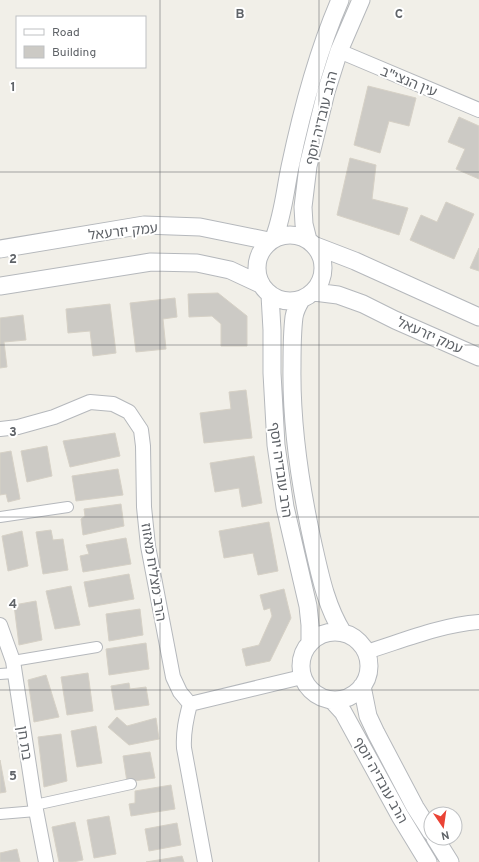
<svg xmlns="http://www.w3.org/2000/svg" width="479" height="862" font-family="Overpass,'Noto Sans Hebrew',sans-serif">
<style>
.building{fill:#cccac5;stroke:#d6d1c6}
.lines{fill:none;stroke-linecap:round;stroke-linejoin:round}
.pedestrian-casing{stroke:#b5b8bc;stroke-width:12}
.minor-casing{stroke:#b5b8bc;stroke-width:16}
.tertiary-casing{stroke:#b5b8bc;stroke-width:19}
.pedestrian{stroke:#fff;stroke-width:10}
.minor{stroke:#fff;stroke-width:14}
.tertiary{stroke:#fff;stroke-width:17}
.grid{fill:none;stroke:#5f6368;stroke-width:1;stroke-opacity:0.55}
.labels{text-anchor:middle;stroke-width:4;stroke-linejoin:round;paint-order:stroke}
.street-label{font-size:14px;fill:#5f6368;stroke:#fff}
.grid-label{font-size:13px;text-anchor:middle;font-weight:bold;fill:#5f6368;stroke:#fff;stroke-width:4;stroke-linejoin:round;paint-order:stroke}
</style>
<rect width="100%" height="100%" fill="#f1efe8"/>
<path class="building" d="M368,86l48,12 -7,28 -20,-5 -9,32 -26,-8z
M459,117l20,9v53l-23,-10 9,-20 -17,-7z
M350,158l26,7 -4,34 36,9 -9,27 -62,-20z
M446,202l28,12 -20,45 -44,-19 11,-25 16,7z
M479,248v23l-9,-3z
M218,293l29,23v30h-26v-22l-9,-8 -23,1 -1,-23z
M175,298l2,19 -14,2 3,30 -30,3 -6,-49z
M110,304l6,49 -23,3 -3,-25 -22,2 -2,-24z
M23,315l3,25 -22,2 3,25 -7,1v-50z
M246,390l6,48 -48,5 -4,-30 31,-4 -2,-17z
M115,433l5,23 -50,11 -7,-26z
M47,446l5,30 -25,6 -6,-31z
M11,451l9,48 -12,3 -2,-8 -6,1v-42z
M254,456l8,47 -20,4 -3,-19 -24,4 -5,-29z
M118,469l5,26 -47,6 -4,-25z
M121,504l3,22 -41,9 -2,-16 4,-3 -1,-7z
M269,522l9,49 -20,4 -5,-22 -29,5 -5,-27z
M51,530l2,10 10,-1 5,31 -25,4 -7,-42z
M22,531l6,35 -20,5 -6,-35z
M126,538l5,26 -48,8 -3,-16 9,-2 -3,-9z
M129,574l5,25 -45,8 -5,-25z
M71,586l9,39 -25,4 -9,-38z
M284,589l7,29 -21,43 -24,5 -4,-17 17,-4 13,-29 -2,-8 -6,2 -4,-15z
M36,601l6,39 -23,5 -5,-40z
M140,609l3,26 -34,6 -3,-27z
M146,643l3,26 -40,6 -3,-26z
M88,673l5,38 -26,4 -6,-38z
M46,675l13,42 -25,5 -6,-42z
M129,683l1,6 16,-2 3,18 -34,5 -4,-24z
M117,717l10,9 29,-8 3,21 -30,6 -21,-18z
M96,726l6,37 -25,4 -6,-36z
M61,734l6,47 -23,6 -6,-50z
M150,752l5,26 -28,4 -4,-26z
M0,760l6,32 -6,1z
M171,785l4,24 -44,7 -2,-12 6,-1v-12z
M109,816l7,38 -22,4 -7,-38z
M75,822l8,38 -10,2h-14l-7,-35z
M177,823l4,22 -32,6 -4,-22z
M17,849l3,13h-20v-9z
M182,856l2,6h-38z"/>
<g class="lines">
<defs>
<path id="pedestrian" d="M0,517l68,-10
M13,661l84,-14
M0,674l14,-1
M35,805l96,-21
M0,814l36,-3"/>
<path id="minor" d="M339,51l140,59
M0,429l18,-2 36,-10 36,-15 23,2 16,8 12,18 2,16 1,61 4,39 25,131 7,15 10,12c-4,15 -7,28 -6,44l21,114
M0,625l13,36 22,144 11,57
M366,652c36,-11 74,-27 113,-30
M190,704l112,-27"/>
<path id="tertiary" d="M257 268a33 33 0 1 1 66 0a33 33 0 1 1-66 0Z
M274,238c9,-23 11,-47 16,-71 12,-57 27,-114 50,-167
M308,240l-4,-16 -1,-17 5,-41 18,-74 13,-41 22,-51
M316,246l39,15 124,56
M0,249l144,-24 56,2 69,14
M0,286l151,-24 46,1 33,7 30,14
M314,292l24,3 25,9 32,16 84,37
M270,295l2,35v43l4,72 9,62 23,99 2,19v18
M301,300c-3,5 -6,11 -7,17 -2,16 -2,33 -2,49 -1,60 8,119 21,178 7,31 13,62 30,89
M301 666a34 34 0 1 1 68 0a34 34 0 1 1-68 0Z
M362,686l6,30 8,17 39,74 16,25
M332,700l11,12 57,104 28,46
M435,838l15,24"/>
</defs>
<use href="#pedestrian" class="pedestrian-casing"/>
<use href="#minor" class="minor-casing"/>
<use href="#tertiary" class="tertiary-casing"/>
<use href="#pedestrian" class="pedestrian"/>
<use href="#minor" class="minor"/>
<use href="#tertiary" class="tertiary"/>
</g>
<path class="grid" d="M160,0v862M319,0v862M0,172h479M0,345h479M0,517h479M0,690h479"/>
<g class="labels">
<g class="street-label">
<text transform="translate(409 81) rotate(22)" y="5">עין הנצי"ב</text>
<text transform="translate(321 118) rotate(-76)" y="5">הרב עובדיה יוסף</text>
<text transform="translate(123 231) rotate(-6)" y="5">עמק יזרעאל</text>
<text transform="translate(430 335) rotate(24)" y="5">עמק יזרעאל</text>
<text transform="translate(281 470) rotate(82)" y="5">הרב עובדיה יוסף</text>
<text transform="translate(154 572) rotate(81)" y="5">הרב מצליח מאזוז</text>
<text transform="translate(25 743) rotate(81)" y="5">בת חן</text>
<text transform="translate(381 780) rotate(61)" y="5">הרב עובדיה יוסף</text>
</g>
</g>
<g class="grid-label">
<text x="240" y="18">B</text>
<text x="399" y="18">C</text>
<text x="13" y="91">1</text>
<text x="13" y="263">2</text>
<text x="13" y="436">3</text>
<text x="13" y="608">4</text>
<text x="13" y="780">5</text>
</g>
<rect x="16" y="16" width="130" height="52" fill="#ffffff" stroke="#bfc1c3"/>
<rect x="24" y="29" width="20" height="6" fill="#ffffff" stroke="#bfc1c3"/>
<text x="52" y="36" font-size="12" fill="#5f6368">Road</text>
<rect x="24" y="46" width="20" height="12" fill="#cccac5" stroke="#bfc1c3"/>
<text x="52" y="56" font-size="12" fill="#5f6368">Building</text>
<g transform="translate(443 826) rotate(167)"><circle r="19" fill="#ffffff" stroke="#bfc1c3"/>
<path d="M0-3L7 15L0 10L-7 15Z" fill="#ea4335"/>
<text y="-6" font-size="11" font-weight="bold" text-anchor="middle" fill="#5f6368">N</text>
</g>
</svg>
